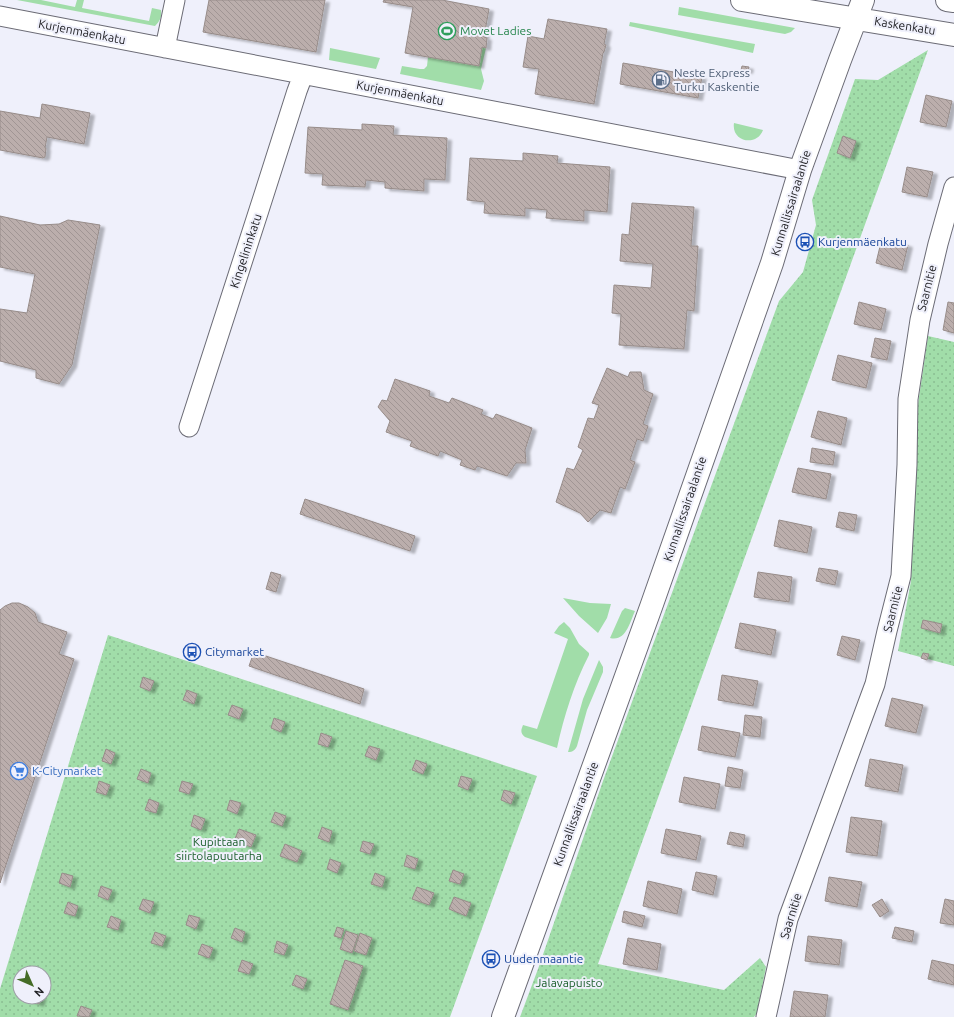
<svg xmlns="http://www.w3.org/2000/svg" width="954" height="1017" font-family="Ubuntu,sans-serif">
<style>
.grass{fill:#a1dda9}
.park{fill:url(#park-dots);fill-rule:evenodd}
.building{fill:url(#building-back-hatch);stroke:#978c89;filter:url(#shadow)}
.lines{fill:none;stroke-linecap:round;stroke-linejoin:round}
.street-casing{stroke:#6b6b75;stroke-width:21}
.secondary-casing{stroke:#6b6b75;stroke-width:24}
.street{stroke:#fff;stroke-width:19}
.secondary{stroke:#fff;stroke-width:22}
.labels{text-anchor:middle;stroke-width:4;stroke-linejoin:round;paint-order:stroke}
.street-label{font-size:12px;fill:#212125;stroke:#eff0fb}
.leisure-label{font-size:12px;fill:#27864d;stroke:#eff0fb;text-anchor:start}
.service-label{font-size:12px;fill:#4e5e75;stroke:#eff0fb;text-anchor:start}
.transit-label{font-size:12px;fill:#164399;stroke:#eff0fb;text-anchor:start}
.shop-label{font-size:12px;fill:#366cbe;stroke:#eff0fb;text-anchor:start}
.park-label{font-size:12px;fill:#1d602e;stroke:#eff0fb}
</style>
<defs>
<pattern id="park-dots" width="8" height="8" patternUnits="userSpaceOnUse"><rect width="8" height="8" fill="#a1dda9"/><path d="M2 2h.1M6 6h.1" fill="none" stroke="#8abd91" stroke-width="1.8" stroke-linecap="round"/></pattern>
<pattern id="building-back-hatch" width="6" height="6" patternUnits="userSpaceOnUse"><rect width="6" height="6" fill="#bbaeac"/><path d="M-1 5l2 2M0 0l6 6M5-1l2 2" fill="none" stroke="#a09594"/></pattern>
<filter id="shadow"><feDropShadow dx="4.5" dy="2.5" stdDeviation="1" flood-color="#0004"/></filter>
</defs>
<rect width="100%" height="100%" fill="#eff0fb"/>
<path class="grass" d="M17,0h24l34,7 2,-7h7l-2,8 67,13 3,-13 9,2c1,7 -1,11 -6,16z
M679,7l116,21 -4,4 -6,2 -107,-19z
M630,22l125,22 -2,9 -124,-27z
M482,47l4,1 -5,21 3,12 -3,9 -81,-16 2,-8 18,3h4l3,-3 1,-9z
M330,48l50,10 -4,11 -47,-9z
M734,123l29,7c-6,17 -32,12 -29,-7z
M563,598l27,5 21,1 -4,14 -9,15 -19,-17z
M625,608l10,3c-5,11 -9,31 -25,27l12,-27z
M564,622l6,6 9,16 10,9v2c-15,29 -25,61 -32,93l-32,-11c-5,-4 -4,-7 -2,-12l14,4 31,-90 -14,-6 5,-7z
M599,660l4,7v5l-16,38 -10,36c-2,4 -4,6 -9,6l15,-53z"/>
<path class="park" d="M928,50l-330,914 126,26 36,-32 6,9 -9,46 -3,4h-234l18,-48 65,-188 176,-480 24,-29 13,-47 -4,-25 43,-121 23,1z
M928,336l26,6v324l-56,-15 13,-70 7,-177z
M108,635l429,141 -87,241h-450v-28zM20,973h24v24h-24z"/>
<path class="building" d="M209,0h116l-9,52 -113,-20z
M384,0h58l47,9 -5,28 3,1 -1,10 -4,-1 -3,19 -74,-13 8,-46 -30,-5z
M548,19l59,10 -3,15 2,1 -2,7 -1,1 -9,51 -59,-10 4,-25 -16,-2 5,-31 16,3z
M623,63l79,14 -4,21 -78,-14z
M742,66l7,1 -1,4 -7,-1z
M926,95l26,6 -6,26 -26,-5z
M42,104l48,9 -6,31 -37,-7 -2,11h1l-1,9 -2,1 -43,-8v-39l40,7z
M362,124l32,2 -1,9 54,3 -2,42 -21,-1v12l-39,-3v-6l-19,-2 -1,7 -43,-2 1,-11 -18,-1 3,-46 54,3z
M843,136l13,5 -6,17 -13,-5z
M523,153l35,3 -1,7 53,4 -3,45 -23,-2v11l-38,-3 1,-8 -22,-2v8l-41,-3 1,-11 -18,-2 3,-42 53,3z
M907,167l26,5 -6,25 -25,-5z
M632,203l62,4 -3,39h7l-4,65 -7,-1 -3,39 -65,-4 2,-31 -9,-1 2,-28 37,3 2,-24 -33,-3 2,-27 7,1z
M0,216l40,9 19,-1 9,-4 32,5 -28,140 -13,19 -23,-6v-8l-36,-9v-52l27,4 8,-39 -35,-7z
M882,238l26,7 -6,25 -26,-7z
M859,302l27,7 -5,21 -27,-6z
M948,302l6,1v30l-11,-3z
M875,338l16,3 -4,19 -16,-3z
M838,355l34,8 -6,25 -34,-8z
M607,368l21,9 2,-5h11l3,18 9,4 -10,30 5,2 -5,15 -6,-2 -7,21 5,2 -10,27 -5,-2 -9,26 -11,-3 -12,12 -8,-9 -24,-11 11,-34 7,2 9,-20 -5,-3 10,-29 6,1 5,-14 -7,-2z
M395,379l35,12 -1,5 20,7 3,-5 31,12 -2,4 12,5 3,-5 36,14 -7,22 1,13h-10l-9,13 -30,-10 -2,4 -15,-5 2,-5 -22,-9 -2,5 -28,-10 2,-5 -26,-9 4,-11 -12,-14 4,-7 5,1z
M818,411l29,7 -6,27 -30,-8z
M812,448l23,4 -2,13 -23,-3z
M798,468l33,6 -5,25 -34,-7z
M305,499l110,37 -5,15 -110,-37z
M839,512l18,3 -3,16 -18,-4z
M779,520l33,7 -5,26 -33,-7z
M819,568l19,3 -3,14 -19,-4z
M271,572l10,3 -5,17 -10,-3z
M758,572l34,5 -3,25 -35,-5z
M12,603h7l9,4 7,6 3,9 29,10 -8,22 15,5 -74,224v-273l5,-4z
M923,620l19,4 -2,9 -19,-5z
M740,623l36,7 -5,25 -36,-7z
M842,636l18,4 -5,20 -18,-5z
M254,652l110,37 -4,15 -111,-38z
M923,653l6,1 -2,6 -6,-2z
M722,675l36,6 -5,25 -35,-6z
M143,677l11,4 -4,10 -10,-4z
M187,690l10,4 -3,10 -11,-4z
M892,698l31,7 -7,28 -31,-7z
M232,705l11,4 -4,10 -11,-4z
M745,715l17,2 -2,20 -17,-2z
M274,718l11,4 -4,10 -10,-4z
M702,726l38,7 -5,24 -37,-7z
M321,733l11,4 -4,10 -10,-3z
M369,746l11,3 -4,11 -11,-4z
M106,749l9,4 -4,11 -9,-3z
M870,759l33,6 -5,27 -33,-6z
M416,760l11,4 -4,10 -11,-4z
M728,767l15,3 -3,18 -15,-2z
M141,769l10,4 -3,10 -11,-4z
M461,776l11,3 -4,11 -10,-4z
M684,777l36,7 -5,25 -36,-7z
M99,781l11,4 -4,10 -10,-3z
M182,781l11,3 -4,10 -10,-3z
M504,790l11,3 -4,11 -10,-4z
M149,799l10,4 -3,10 -11,-3z
M230,800l11,3 -4,11 -10,-4z
M275,812l11,4 -4,10 -11,-4z
M194,815l11,4 -4,11 -10,-4z
M851,817l31,4 -5,35 -31,-4z
M322,827l10,4 -3,11 -11,-4z
M239,829l17,6 -5,12 -17,-6z
M666,829l35,7 -5,24 -35,-7z
M730,832l15,3 -2,12 -16,-3z
M363,841l11,3 -4,10 -10,-3z
M285,844l17,7 -5,11 -17,-6z
M407,855l11,4 -3,10 -11,-3z
M330,859l11,4 -4,10 -10,-4z
M453,870l11,4 -4,10 -11,-3z
M696,872l21,4 -4,19 -21,-5z
M62,873l11,3 -3,11 -11,-4z
M375,873l10,4 -3,10 -11,-3z
M829,877l33,5 -5,25 -32,-6z
M648,881l34,8 -5,25 -34,-8z
M101,886l11,4 -4,10 -10,-4z
M417,887l17,6 -5,12 -17,-6z
M454,897l17,6 -5,13 -17,-7z
M143,899l11,3 -4,11 -11,-4z
M882,899l7,12 -9,6 -8,-12z
M945,899l9,2v24l-14,-2z
M68,902l10,4 -3,10 -11,-3z
M624,911l21,5 -3,11 -20,-5z
M189,915l11,3 -4,11 -10,-4z
M111,916l10,4 -3,10 -11,-3z
M337,927l7,2 -3,9 -7,-2z
M895,927l19,4 -2,11 -20,-4z
M235,928l10,4 -3,10 -11,-4z
M346,931l12,4 -6,18 -12,-4z
M155,932l11,4 -4,10 -11,-3z
M360,933l12,5 -6,17 -12,-4z
M808,936l34,4 -3,25 -34,-4z
M628,938l33,6 -4,26 -34,-6z
M277,941l11,4 -4,10 -10,-3z
M202,944l11,4 -4,10 -11,-4z
M242,960l11,4 -4,10 -11,-3z
M345,960l18,6 -15,44 -18,-6z
M932,960l22,5v20l-26,-6z
M296,975l11,4 -4,10 -11,-4z
M794,991l34,4 -3,22h-35z
M30,997h12l-3,7 -10,-4z
M81,1006l11,4 -3,7 -12,-1z"/>
<g class="lines">
<defs>
<path id="street" d="M0,16l800,154
M165,48l10,-48
M189,427l70,-217 38,-119 6,-16
M766,1017l22,-98 87,-235 12,-53 14,-55 6,-111 1,-66 12,-79 18,-76 16,-57"/>
<path id="secondary" d="M742,0l212,35
M947,0l7,1
M503,1017l148,-410 121,-344 28,-93 40,-110 23,-60"/>
</defs>
<use href="#street" class="street-casing"/>
<use href="#secondary" class="secondary-casing"/>
<use href="#street" class="street"/>
<use href="#secondary" class="secondary"/>
</g>
<defs>
<symbol id="stadium-ring" viewBox="-11 -11 22 22"><circle r="9.5" fill="#eff0fb" stroke="#2e9e5b" stroke-width="1.5"/><path d="M0-5a6.5 5 0 1 0 0 10a6.5 5 0 1 0 0-10ZM-3.5-1.8h7v3.6h-7Z" fill="#2e9e5b"/></symbol>
<symbol id="fuel-ring" viewBox="-11 -11 22 22"><circle r="9.5" fill="#eff0fb" stroke="#5c6f8a" stroke-width="1.5"/><path d="M-5.5-6h7V0h2V4h1.3V-2.5L3-4.5l.8-.8L6-3V5H2.5V1h-1V6h-7ZM-4.2-4.7v3.2H.2V-4.7Z" fill="#5c6f8a"/></symbol>
<symbol id="bus-ring" viewBox="-11 -11 22 22"><circle r="9.5" fill="#eff0fb" stroke="#1a4fb4" stroke-width="1.5"/><path d="M-5-6H5V4H4V6H2V4H-2V6H-4V4H-5ZM-3.5-4V0h7V-4ZM-3.5 1.2v1.5H-2V1.2ZM2 1.2v1.5H3.5V1.2Z" fill="#1a4fb4"/></symbol>
<symbol id="supermarket-ring" viewBox="-11 -11 22 22"><circle r="9.5" fill="#eff0fb" stroke="#3f7fe0" stroke-width="1.5"/><path d="M-6-5.5h2.5l.6 2H6L4.5 2H-2.5L-4.4-4H-6ZM-1.5 3.2a1.3 1.3 0 1 0 .1 0ZM3 3.2a1.3 1.3 0 1 0 .1 0Z" fill="#3f7fe0"/></symbol>
</defs>
<g fill-rule="evenodd">
<use href="#stadium-ring" x="437" y="21" width="20" height="20"/>
<use href="#fuel-ring" x="651" y="70" width="20" height="20"/>
<use href="#bus-ring" x="795" y="232" width="20" height="20"/>
<use href="#bus-ring" x="182" y="642" width="20" height="20"/>
<use href="#supermarket-ring" x="9" y="761" width="20" height="20"/>
<use href="#bus-ring" x="481" y="949" width="20" height="20"/>
</g>
<g class="labels">
<g class="street-label">
<text transform="translate(905 26) rotate(9)" y="4">Kaskenkatu</text>
<text transform="translate(82 32) rotate(11)" y="4">Kurjenmäenkatu</text>
<text transform="translate(400 93) rotate(11)" y="4">Kurjenmäenkatu</text>
<text transform="translate(791 203) rotate(-73)" y="4">Kunnallissairaalantie</text>
<text transform="translate(246 251) rotate(-72)" y="4">Kingelininkatu</text>
<text transform="translate(927 288) rotate(-76)" y="4">Saarnitie</text>
<text transform="translate(685 509) rotate(-71)" y="4">Kunnallissairaalantie</text>
<text transform="translate(893 609) rotate(-76)" y="4">Saarnitie</text>
<text transform="translate(576 814) rotate(-70)" y="4">Kunnallissairaalantie</text>
<text transform="translate(791 916) rotate(-73)" y="4">Saarnitie</text>
</g>
<g class="leisure-label">
<text x="460" y="35">Movet Ladies</text>
</g>
<g class="service-label">
<text x="674" y="77">Neste Express<tspan x="674" dy="14">Turku Kaskentie</tspan></text>
</g>
<g class="transit-label">
<text x="818" y="246">Kurjenmäenkatu</text>
<text x="205" y="656">Citymarket</text>
<text x="504" y="963">Uudenmaantie</text>
</g>
<g class="shop-label">
<text x="32" y="775">K-Citymarket</text>
</g>
<g class="park-label">
<text x="219" y="846">Kupittaan<tspan x="219" dy="14">siirtolapuutarha</tspan></text>
<text x="569" y="987">Jalavapuisto</text>
</g>
</g>
<g transform="translate(32 985) rotate(135)"><circle r="19" fill="#eff0fb" stroke="#9d9da5"/>
<path d="M0-3L7 15L0 10L-7 15Z" fill="#456c27"/>
<text y="-6" font-size="11" font-weight="bold" text-anchor="middle" fill="#212125">N</text>
</g>
</svg>
